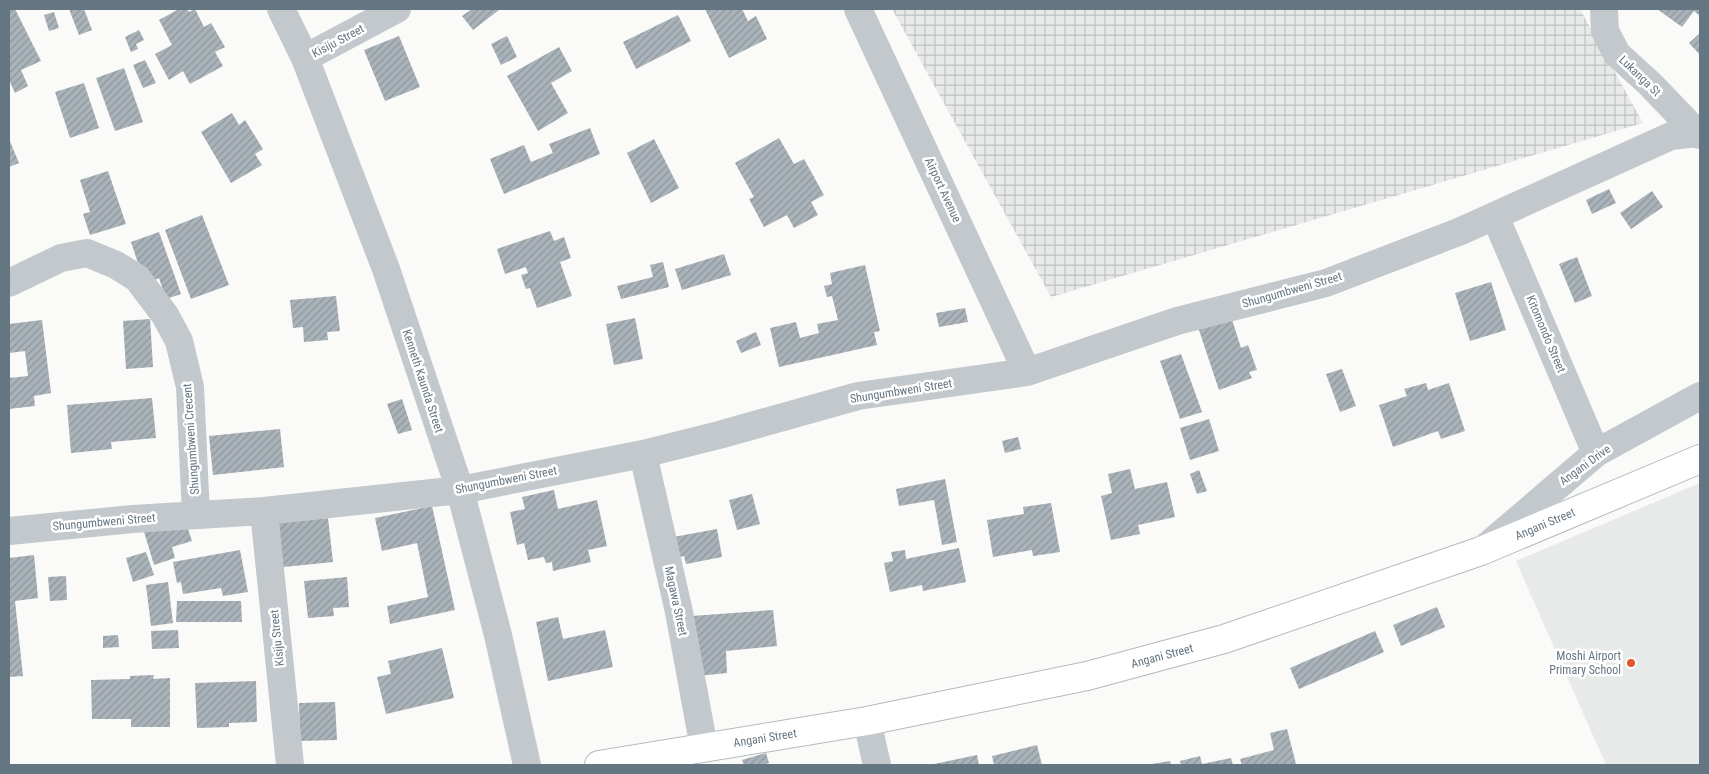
<svg xmlns="http://www.w3.org/2000/svg" width="1709" height="774" font-family="'Roboto Condensed',sans-serif">
<style>
.built{fill:#e8e9e9}
.industrial{fill:url(#industrial-grid)}
.building{fill:url(#building-hatch)}
.lines{fill:none;stroke-linecap:round;stroke-linejoin:round}
.secondary-casing{stroke:#b3babf;stroke-width:30}
.street{stroke:#c3c8cc;stroke-width:28}
.secondary{stroke:#fff;stroke-width:28}
.poi-dot{fill:#e4572e;stroke:#fff;stroke-width:2}
.labels{text-anchor:middle;stroke-width:5;stroke-linejoin:round;paint-order:stroke}
.street-label{font-size:12px;fill:#657683;stroke:#fff}
.poi-label{font-size:12px;fill:#657683;stroke:#fff;text-anchor:end}
</style>
<defs>
<pattern id="industrial-grid" width="8" height="8" patternUnits="userSpaceOnUse" patternTransform="scale(1.25)"><rect width="8" height="8" fill="#e8e9e9"/><path d="M0 4h8M4 0v8" fill="none" stroke="#c0c1c2"/></pattern>
<pattern id="building-hatch" width="6" height="6" patternUnits="userSpaceOnUse" patternTransform="scale(1.25)"><rect width="6" height="6" fill="#aab3b9"/><path d="M-1 1l2-2M0 6l6-6M5 7l2-2" fill="none" stroke="#8e969c"/></pattern>
</defs>
<rect width="100%" height="100%" fill="#fafaf8"/>
<path class="built" d="M1700,483v282h-94l-90,-204z"/>
<path class="industrial" d="M892,9h688l63,114 -592,174z"/>
<path class="building" d="M9,9h6l26,52 -20,9 7,16 -13,7 -6,-13z
M69,9h15l8,21 -13,5z
M179,9h8l2,3 6,-3 9,18 7,-4 14,24 -10,5 8,14 -33,18 -7,-13 -14,9 -14,-26 17,-9 -13,-25z
M472,9h25l2,1 -26,20 -11,-14z
M705,9h37l6,12 8,-5 11,23 -38,19z
M1657,9h43v7l-6,-5 -12,16z
M54,12l5,16 -10,3 -5,-16z
M678,15l13,26 -55,28 -13,-27z
M139,30l5,10 -8,4 2,5 -7,3 -6,-15z
M1700,33v22l-11,-12z
M399,36l21,51 -35,14 -21,-51z
M507,36l10,21 -16,8 -10,-21z
M559,47l13,24 -21,12 17,30 -30,18 -31,-55z
M145,60l11,23 -13,5 -10,-23z
M124,68l19,54 -28,9 -19,-53z
M84,83l15,45 -29,10 -15,-46z
M232,113l7,12 6,-5 18,29 -8,5 7,11 -31,18 -30,-51z
M590,128l10,26 -96,40 -14,-35 34,-14 7,17 22,-9 -4,-9z
M779,138l15,26 10,-5 20,36 -13,7 7,13 -24,13 -7,-13 -23,12 -15,-28 5,-2 -19,-34z
M9,139l10,24 -10,4z
M654,139l25,49 -28,15 -24,-50z
M108,171l18,53 -36,11 -7,-21 7,-2 -10,-32z
M1609,189l7,14 -24,11 -6,-14z
M1652,191l11,16 -32,22 -11,-16z
M202,215l27,70 -38,14 -26,-69z
M550,231l4,10 10,-4 7,21 -11,4 12,34 -35,12 -7,-20 -4,1 -5,-14 7,-2 -2,-6 -21,7 -8,-25z
M159,232l22,62 -15,5 -7,-21 -14,6 -14,-42z
M724,254l7,21 -49,15 -7,-21z
M1577,257l15,39 -17,7 -16,-39z
M663,262l6,25 -48,12 -4,-13 36,-9 -3,-12z
M865,265l15,66 -6,1 3,13 -98,22 -9,-39 26,-6 4,16 19,-5 -2,-9 21,-4 -6,-24 -5,1 -3,-11 8,-2 -2,-11z
M1491,282l15,48 -36,11 -15,-48z
M336,296l4,35 -13,1 1,8 -24,2 -1,-15 -10,1 -3,-28z
M965,308l3,14 -29,5 -3,-14z
M1229,310l12,38 7,-3 9,25 -8,2 3,6 -33,12 -23,-69z
M635,318l8,41 -29,6 -8,-41z
M150,319l3,48 -27,2 -3,-48z
M42,320l9,73 -17,3 1,10 -26,3v-31l19,-2 -3,-25 -16,2v-29z
M756,332l5,13 -20,8 -5,-12z
M1181,354l21,58 -22,7 -20,-58z
M1342,369l14,37 -16,6 -14,-38z
M1426,383l2,7 21,-7 16,48 -24,8 -3,-8 -45,16 -14,-42 28,-9 -3,-7z
M152,398l4,40 -45,4 1,7 -41,4 -4,-48z
M402,399l10,31 -14,4 -11,-30z
M1209,419l10,32 -29,9 -10,-32z
M280,429l4,38 -71,8 -4,-39z
M1018,437l3,12 -16,4 -3,-12z
M1130,469l5,20 32,-7 8,35 -37,8 2,9 -29,6 -10,-44 11,-3 -4,-19z
M1199,470l8,21 -10,3 -7,-20z
M945,479l12,63 -15,3 -8,-45 -35,6 -3,-17z
M554,490l4,19 39,-9 10,46 -19,4 3,12 -38,9 -1,-9 -6,1 -2,-6 -16,3 -4,-17 -7,2 -7,-33 15,-3 -3,-12z
M752,494l8,30 -23,6 -8,-30z
M1051,503l9,49 -27,4 -1,-6 -39,7 -6,-37 37,-6 -1,-7z
M432,506l23,104 -65,14 -3,-18 41,-9 -11,-54 -35,8 -7,-33z
M328,518l5,44 -59,6 -5,-44z
M185,520l7,21 -20,6 3,11 -21,7 -12,-40z
M717,529l5,28 -36,7 -2,-8 -12,3 -4,-21z
M959,548l7,34 -43,9 -1,-6 -32,7 -6,-29 9,-2 -2,-9 14,-2 1,9z
M240,550l8,42 -25,4 -2,-8 -38,6 -2,-12 -4,1 -4,-21z
M146,552l8,23 -21,7 -7,-24z
M34,555l4,43 -23,3 8,75 -14,1v-119z
M66,576l1,24 -17,1 -2,-24z
M347,577l2,30 -16,1 1,8 -26,2 -4,-37z
M168,582l5,41 -22,3 -5,-41z
M177,601h64l1,21h-66z
M1437,607l8,20 -44,19 -8,-21z
M773,610l4,36 -51,5 1,22 -30,3 -5,-60z
M558,617l5,22 42,-9 8,37 -65,14 -12,-59z
M178,630l1,18 -27,1 -1,-18z
M1375,631l9,21 -85,37 -9,-21z
M118,635l1,12 -16,1v-12z
M442,648l12,50 -68,16 -9,-37 14,-3 -3,-13z
M154,675l-1,4 17,-1v49h-39v-8h-39l-1,-39 39,-1v-3z
M256,681l1,41 -28,1v4l-32,1 -2,-45z
M335,702l2,38 -37,1 -1,-38z
M1287,729l9,35 -7,1h-47l-2,-6 34,-9 -4,-17z
M1037,745l5,20h-48l-2,-9z
M766,753l3,10 -7,2h-18l-2,-5z
M977,755l2,10h-45v-1z
M1200,756l2,8 29,-6 2,7h-52l-1,-4z
M1170,761l1,4h-19v-1z"/>
<g class="lines">
<defs>
<path id="secondary" d="M599,765l268,-44 220,-45 137,-37 257,-88 219,-92"/>
</defs>
<use href="#secondary" class="secondary-casing"/>
<path class="street" d="M281,9l24,49 81,211 74,221 38,145 29,130
M858,9l169,363
M1604,9l1,22 12,23 33,30 47,49
M305,58l92,-49
M1495,216l101,237
M9,283l52,-25 26,-5 29,12 21,13 28,37 14,26 11,46 6,128
M643,454l36,158 25,136
M264,511l26,254
M9,531l124,-12 131,-8 196,-21 183,-36 76,-19 139,-39 169,-24 150,-51 149,-38 135,-52 210,-95 26,-3 3,2
M1486,547l110,-94 104,-57
M867,721l10,44"/>
<use href="#secondary" class="secondary"/>
</g>
<circle class="poi-dot" cx="1631" cy="663" r="5"/>
<g class="labels">
<g class="street-label">
<text transform="translate(338 41) rotate(-28)" y="4">Kisiju Street</text>
<text transform="translate(1640 76) rotate(44)" y="4">Lukanga St</text>
<text transform="translate(943 190) rotate(65)" y="4">Airport Avenue</text>
<text transform="translate(1292 290) rotate(-16)" y="4">Shungumbweni Street</text>
<text transform="translate(1546 334) rotate(67)" y="4">Kitomondo Street</text>
<text transform="translate(423 381) rotate(72)" y="4">Kenneth Kaunda Street</text>
<text transform="translate(901 391) rotate(-9)" y="4">Shungumbweni Street</text>
<text transform="translate(191 439) rotate(-94)" y="4">Shungumbweni Crecent</text>
<text transform="translate(1585 465) rotate(-36)" y="4">Angani Drive</text>
<text transform="translate(506 480) rotate(-11)" y="4">Shungumbweni Street</text>
<text transform="translate(104 522) rotate(-5)" y="4">Shungumbweni Street</text>
<text transform="translate(1545 524) rotate(-23)" y="4">Angani Street</text>
<text transform="translate(676 601) rotate(78)" y="4">Magawa Street</text>
<text transform="translate(277 638) rotate(-96)" y="4">Kisiju Street</text>
<text transform="translate(1162 656) rotate(-15)" y="4">Angani Street</text>
<text transform="translate(765 738) rotate(-9)" y="4">Angani Street</text>
</g>
<g class="poi-label">
<text x="1621" y="660">Moshi Airport<tspan x="1621" dy="14">Primary School</tspan></text>
</g>
</g>
<rect width="1709" height="774" fill="none" stroke="#657683" stroke-width="20"/>
</svg>
